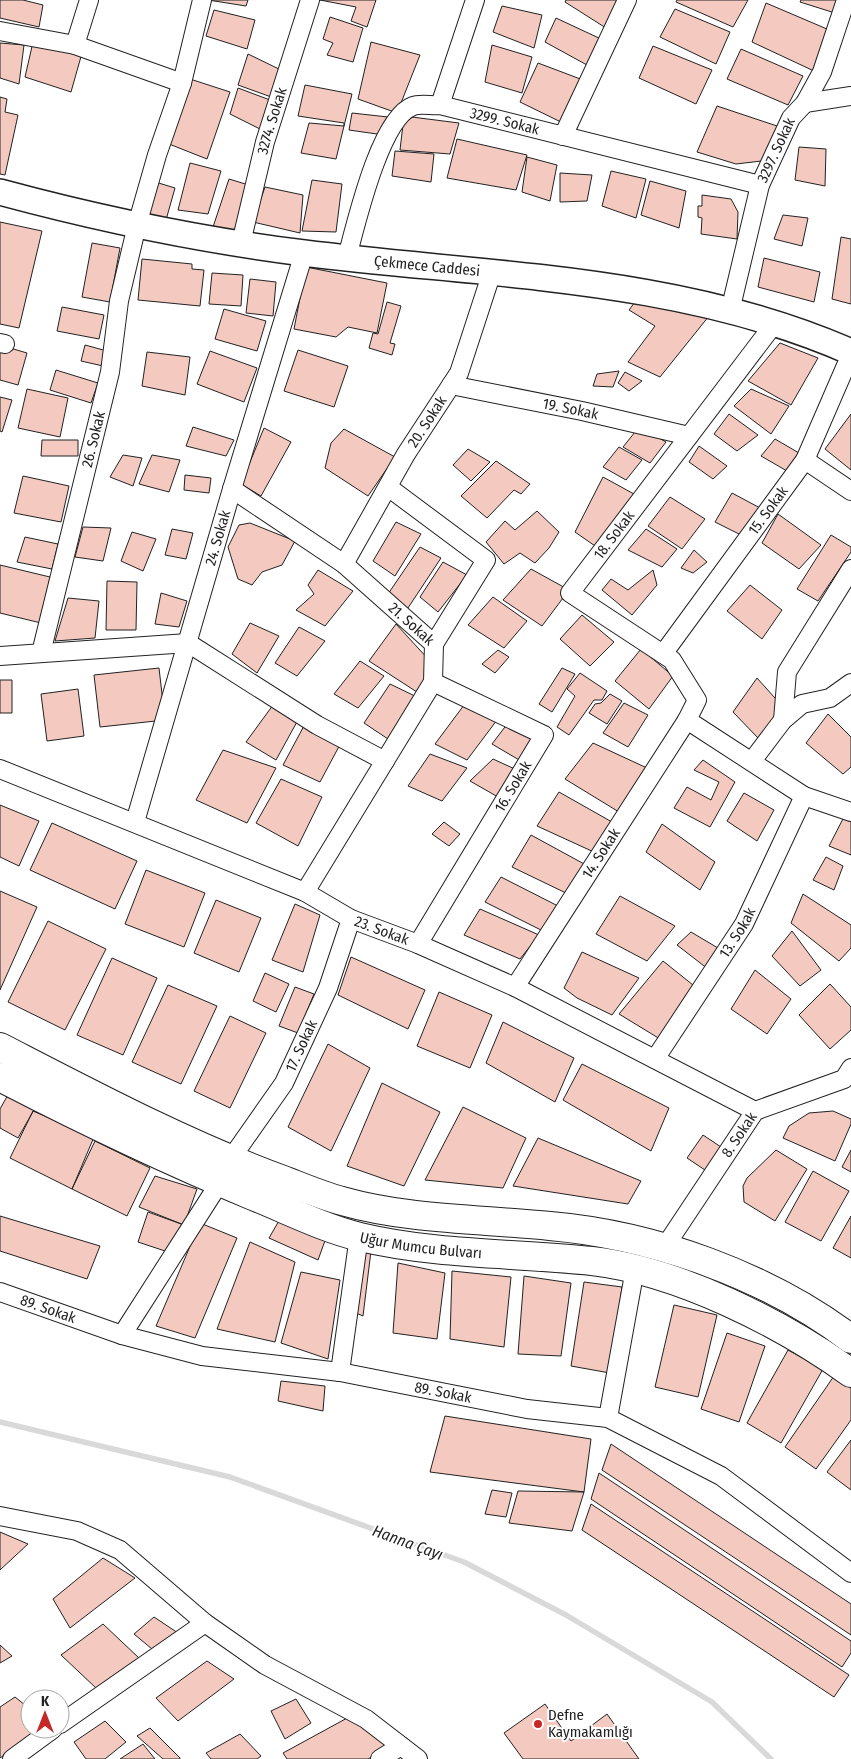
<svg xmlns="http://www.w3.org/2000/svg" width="851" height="1759" font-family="'Fira Sans Condensed',sans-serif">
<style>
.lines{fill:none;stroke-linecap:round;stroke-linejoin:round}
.stream{stroke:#d9d9d9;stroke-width:5.5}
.building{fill:#f3c9c0;stroke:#222}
.minor-casing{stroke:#222;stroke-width:20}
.secondary-casing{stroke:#222;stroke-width:28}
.primary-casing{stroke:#222;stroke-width:30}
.minor{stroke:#fff;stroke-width:18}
.secondary{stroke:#fff;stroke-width:25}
.primary{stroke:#fff;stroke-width:28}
.poi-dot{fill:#c62828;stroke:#fff;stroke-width:2}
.labels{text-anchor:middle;stroke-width:4;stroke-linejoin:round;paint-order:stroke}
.street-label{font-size:15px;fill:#222;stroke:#fff}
.poi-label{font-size:15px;fill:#222;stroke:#fff;text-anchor:start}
.water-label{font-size:16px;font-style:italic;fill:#222;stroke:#fff}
</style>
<rect width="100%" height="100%" fill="#fff"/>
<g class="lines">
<path class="stream" d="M0,1422l230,55 234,85 102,53 146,87 59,57"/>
</g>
<path class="building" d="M0,0h23l20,5 -4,22 -39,-9z
M208,0h40l-2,6z
M320,0h56l-9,27 -16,-6 5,-14z
M566,0h54l-14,28 -41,-26z
M677,0h71l-15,27 -57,-25z
M801,0h39l-5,13 -35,-11z
M766,3l61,26 -13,42 -62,-29z
M502,6l40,9 -8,33 -41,-16z
M675,9l55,23 -14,32 -56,-27z
M214,10l41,10 -8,29 -41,-13z
M330,17l33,11 -10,34 -26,-7 6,-12 -10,-4z
M556,18l45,21 -14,26 -42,-23z
M33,42l49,11 -11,39 -46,-15z
M371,42l49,13 -23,58 -39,-14z
M0,43l24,2 -5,39 -19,-6z
M492,45l40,12 -10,36 -37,-11z
M653,46l59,24 -16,34 -57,-26z
M741,49l62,27 -15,29 -61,-26z
M248,54l33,16 -7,28 -36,-13z
M538,63l45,17 -18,44 -45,-22z
M190,79l40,13 -23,67 -38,-15z
M305,85l47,9 -8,32v-3l-46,-7z
M238,88l32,12 -6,31 -34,-17z
M0,97l7,2 -2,13 13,3 -13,60 -5,-1z
M717,106l60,20 -7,34 -34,4 -39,-12z
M352,113l36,4 -4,18 -35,-5z
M404,116l55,7 -9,31 -50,-4z
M309,123l35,3 -8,33 -35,-6z
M457,139l70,16 -11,35 -69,-12z
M799,147l27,2 -1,37 -30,-6z
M395,151l39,3 -3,28 -39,-6z
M527,157l30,8 -7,36 -28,-9z
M190,163l31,8 -13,43 -30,-4z
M611,171l35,8 -10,39 -34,-12z
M560,173l32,2 -5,26 -27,1z
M229,179l23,7 -13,46 -26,-5z
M312,180l30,4 -6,48 -34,-1z
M152,181l23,7 -9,32 -25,-3z
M650,181l36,10 -7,37 -38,-13z
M265,187l38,8 -3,38 -47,-11z
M702,195l29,4 7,13 -1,27 -36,-5 1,-16 -4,-1v-11h4z
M783,215l25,3 -6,28 -28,-7z
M0,222l42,9 -23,97 -19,-4z
M841,237l10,2v65l-19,-5z
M92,243l28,5 -10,54 -28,-5z
M764,258l56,14 -6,30 -56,-15z
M142,259l50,5v5l12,1 -4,36 -62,-6z
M306,267l81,16 -10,50 -29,-6 -12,10 -42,-8z
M212,273l31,2 -2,31 -32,-2z
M250,279l26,3 -3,34 -27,-3z
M387,302l14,4 -11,37 5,1 -3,11 -23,-7 4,-15 5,1z
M635,302l78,9 -53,66 -32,-15 27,-36 -26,-16z
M62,307l42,8 -5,24 -42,-8z
M224,309l42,12 -9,30 -42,-12z
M780,343l38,15 -27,47 -43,-24z
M0,345l27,8 -9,32 -18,-5z
M85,345l22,6 -4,15 -22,-5z
M298,350l50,16 -14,41 -50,-16z
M210,351l47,17 -13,34 -47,-18z
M147,352l43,5 -5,38 -43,-9z
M56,370l42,13 -7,20 -41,-13z
M619,371l-6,16 -20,-1 4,-12z
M625,372l17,9 -13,10 -11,-8z
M27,389l41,9 -8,39 -42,-9z
M751,389l38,17 -18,28 -37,-28z
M0,397l12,3 -10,32 -2,-1z
M729,414l29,21 -21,16 -23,-17z
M851,414v56l-26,-21z
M193,427l41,13 -8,16 -40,-10z
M639,427l27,15 -16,21 -27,-16z
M264,428l27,14 -30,54 -20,-12z
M344,429l51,28 -27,39 -43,-28 6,-25z
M775,439l24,14 -12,18 -26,-15z
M42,440h36v16h-37z
M699,446l28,20 -14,13 -24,-17z
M619,447l23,13 -16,20 -23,-13z
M468,449l22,13 -19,19 -18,-16z
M123,455l19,3 -9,28 -23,-9z
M152,455l28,5 -11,32 -30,-8z
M496,461l34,23 -9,10 -7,-4 -27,28 -26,-22z
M185,475l26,3 -2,15 -25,-3z
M23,476l46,10 -8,36 -47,-9z
M603,477l31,17 -36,54 -23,-16z
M732,493l30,16 -15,29 -32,-16z
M670,497l35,22 -23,30 -34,-23z
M537,511l22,21 -10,16 -14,15 -15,-10 -16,11 -18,-22 19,-21 10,9z
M778,514l43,31 -22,24 -37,-26z
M396,522l25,12 -26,42 -22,-15z
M250,523l45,18 -13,24 -20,7 -10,13 -14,-6 -10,-32 11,-22z
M83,527l28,1 -8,33 -28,-4z
M172,529l21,4 -7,26 -21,-4z
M646,529l31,20 -15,18 -34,-17z
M132,532l24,7 -13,32 -22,-10z
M831,535l20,12v5l-33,49 -21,-12z
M25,537l33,7 -6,25 -35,-7z
M420,547l21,11 -35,53 -18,-17z
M694,550l13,12 -14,11 -12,-5z
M443,562l24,13 -29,37 -18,-15z
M0,565l50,12 -9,46 -41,-10z
M531,569l38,21 -27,36 -39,-26z
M318,570l35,21 -28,35 -29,-16 18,-16 -6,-9z
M653,570l4,15 -25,30 -30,-25 9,-11 17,11z
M107,581l30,1 -1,48h-30z
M750,585l32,25 -20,29 -35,-28z
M161,593l26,8 -8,26 -24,-3z
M493,597l34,24 -23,27 -36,-23z
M68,598l31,3 -4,37 -40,3z
M582,615l32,27 -24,24 -30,-27z
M250,623l29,13 -22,37 -25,-19z
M396,624l34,37 -10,33 -51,-33z
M299,627l26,14 -28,35 -22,-13z
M641,649l32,27 -24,33 -34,-28z
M498,650l11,7 -14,16 -13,-9z
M360,661l24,15 -26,32 -24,-14z
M159,668l6,52 -65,7 -6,-52z
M562,668l13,6 -23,38 -13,-8z
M580,673l27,18 -5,9h-8l-25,35 -12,-8 18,-31 -8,-7z
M757,678l26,29 -24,32 -26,-27z
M0,680h12v33h-12z
M390,684l29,14 -31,41 -24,-16z
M78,689l6,47 -37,5 -6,-47z
M610,694l12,7 -15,23 -18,-11 6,-9 6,-1z
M467,701l33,15 -33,44 -32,-16z
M624,703l24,12 -20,32 -25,-14z
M273,705l25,15 -22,40 -30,-18z
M828,714l23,23v30l-8,7 -37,-31z
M511,719l33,16 -18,29 -34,-20z
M305,724l38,15 -23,43 -37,-17z
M593,743l54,25 -28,44 -54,-33z
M223,750l53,18 -29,55 -51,-23z
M430,754l37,14 -25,33 -34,-15z
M493,759l24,11 -19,27 -28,-16z
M703,760l32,22 -25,45 -36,-19 13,-21 24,13 8,-18 -25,-12z
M281,779l41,18 -24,49 -42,-23z
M559,792l53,30 -16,31 -59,-27z
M744,793l30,17 -17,31 -30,-20z
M0,805l39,16 -20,45 -19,-9z
M846,813l5,2v40l-22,-9z
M444,822l16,12 -11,12 -17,-12z
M52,823l85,38 -22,48 -85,-39z
M662,824l53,38 -15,28 -54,-38z
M531,835l55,30 -18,29 -56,-27z
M826,857l17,9 -9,24 -21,-10z
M146,870l59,23 -21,54 -59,-23z
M501,877l59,30 -15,25 -60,-30z
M0,891l37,16 -37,83z
M803,894l48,31v23l-12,13 -48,-38z
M620,896l55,30 -28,35 -51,-27z
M216,900l45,18 -22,54 -45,-19z
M295,904l25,11 -17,57 -31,-12z
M480,909l59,26 -19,24 -56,-24z
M48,921l58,28 -41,81 -57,-28z
M792,931l29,39 -21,16 -28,-30z
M691,932l32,19 -15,18 -31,-24z
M582,952l57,26 -27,37 -35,-17 -13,-10z
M351,957l74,33 -17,39 -70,-34z
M112,958l45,20 -34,77 -46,-20z
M663,961l35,28 -38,50 -41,-25z
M755,970l36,29 -24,35 -36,-25z
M265,973l24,11 -13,28 -23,-11z
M830,984l21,23v23l-21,19 -31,-34z
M168,985l49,21 -36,78 -49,-22z
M295,987l19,7 -16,39 -19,-7z
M439,992l53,23 -22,53 -53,-22z
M230,1016l36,17 -36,75 -36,-17z
M503,1022l71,36 -19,44 -69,-39z
M328,1044l42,24 -39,83 -43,-24z
M582,1064l87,44 -18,43 -88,-51z
M382,1083l58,29 -36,74 -57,-20z
M9,1093l26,15 -17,30 -18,-10v-19z
M463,1107l63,31 -23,50 -78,-8z
M33,1111l61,26 -22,52 -62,-31z
M833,1111l18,8v5l-16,37 -52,-23 6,-12 20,-13z
M703,1135l21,14 -16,23 -21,-14z
M538,1138l103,43 -13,23 -115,-18z
M95,1141l55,27 -23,48 -55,-27z
M776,1150l31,19 -32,52 -31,-19 -1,-16 4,-8z
M851,1150v22l-9,-5z
M813,1171l36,20 -28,50 -36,-19z
M155,1176l42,13 -13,36 -45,-18z
M148,1212l36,13 -10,29 -36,-12z
M0,1216l100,30 -13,33 -87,-28z
M851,1216v42l-18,-10z
M280,1219l46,19 -8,22 -49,-22z
M200,1223l37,15 -42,100 -39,-12z
M250,1242l45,20 -20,80 -58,-13z
M371,1251l-8,65 -21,-9 9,-55z
M398,1263l47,10 -8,66 -44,-6z
M452,1271l59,6 -7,70 -54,-8z
M301,1272l39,8 -12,79 -47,-16z
M524,1276l47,7 -10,73 -43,-2z
M584,1282l38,5 -12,86 -39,-7z
M674,1305l43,10 -19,82 -43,-10z
M727,1333l38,13 -26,76 -38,-13z
M788,1350l35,19 -42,74 -34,-20z
M834,1376l17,12v32l-35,49 -31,-22z
M281,1381l44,5 -2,25 -45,-10z
M445,1416l146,23 -7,53 -154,-20z
M851,1440v50l-24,-18z
M611,1444l240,160v31l-249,-165z
M599,1473l252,168v12l-9,14 -251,-168z
M492,1490l20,3 -6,24 -21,-3z
M518,1491l66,1 -12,39 -63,-8z
M591,1504l258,171 -15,22 -252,-167z
M0,1532l28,12 -28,26z
M103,1558l32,20 -65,50 -17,-29z
M154,1617l30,20 -26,17 -24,-20z
M103,1624l36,34 -43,30 -35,-33z
M0,1645l12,11 -12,7z
M207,1661l27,18 -56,42 -22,-23z
M15,1697l15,12v20h12l-42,29v-51z
M296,1699l15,24 -26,16 -14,-28z
M545,1704l26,37 36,-27 32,45h-116l-19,-26z
M349,1717l43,29 -24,13h-81l-4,-6z
M105,1721l21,21 -21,17h-19l-12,-17z
M150,1728l30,30v1h-17l-26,-23z
M240,1734l21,22 -4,3h-46l-5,-6z
M143,1744l12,15h-35z"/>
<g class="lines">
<defs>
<g id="minor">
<path d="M0,31l75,14 107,38"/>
<path d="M75,45l14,-45"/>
<path d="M805,103l46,-7"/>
<path d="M440,105l35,-105"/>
<path d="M563,136l64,-136"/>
<path id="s1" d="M241,243l24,-101 45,-142"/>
<path id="s2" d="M347,257c9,-33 33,-139 66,-151 7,-3 20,0 27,-1l320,80"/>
<path id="s3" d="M730,311l30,-126 31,-67 14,-15 17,-31 24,-72"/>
<path d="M0,343l5,1"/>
<path id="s4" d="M451,385l131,26 107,25"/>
<path d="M805,460l46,31"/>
<path d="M388,487l98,73 -52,84"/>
<path id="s5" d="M232,489l112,75 90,80 -1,38 -128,210"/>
<path id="s6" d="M344,564l62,-110 53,-81 33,-101"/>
<path id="s7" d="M41,653l69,-281 9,-71 18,-76 20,-70 25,-72 20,-83"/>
<path id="s8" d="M663,654l142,-194 46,-106"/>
<path d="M0,656l188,-13 129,82 68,36"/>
<path d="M687,720l117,76 47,16"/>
<path d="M783,720l4,-48 64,-103"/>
<path d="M752,761l31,-41 19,-16 28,-6 21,-15"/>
<path id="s9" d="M0,769l305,123 46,27 67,25 97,43 240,124"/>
<path id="s10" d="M135,822l97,-333 72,-236"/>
<path id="s11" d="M418,944l126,-209 -111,-53"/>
<path id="s12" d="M515,987l172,-267 10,-20 -25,-40 -102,-67 204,-269"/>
<path id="s13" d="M655,1059l89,-135 60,-128"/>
<path id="s14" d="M230,1160l54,-77 44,-95 23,-69"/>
<path id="s15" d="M664,1248l91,-137 89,-32 7,-11"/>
<path id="s16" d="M0,1292l122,43 80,21 138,16 187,37 81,9 113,58 130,97"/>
<path d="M122,1335l98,-153"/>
<path d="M340,1372l19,-136"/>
<path d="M608,1418l27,-149"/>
<path d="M0,1516l77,15 43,19 85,73 60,42 101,54 52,40"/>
<path d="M60,1724l145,-101"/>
<path d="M12,1759l41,-30"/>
<path d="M380,1759l21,-13"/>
</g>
<g id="secondary">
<path id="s17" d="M0,192c100,27 201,48 304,61 183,23 375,23 547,99"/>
</g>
<g id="primary">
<path d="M0,1047c93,48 187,98 286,134 18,7 37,15 56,20 67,19 139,18 208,25 104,9 218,50 301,113"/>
<path id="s18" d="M0,1077c83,43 167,83 253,119 35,14 70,32 107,41 76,18 155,16 232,24 87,10 189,62 259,112"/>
</g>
</defs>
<use href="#minor" class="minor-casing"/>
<use href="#secondary" class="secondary-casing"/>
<use href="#primary" class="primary-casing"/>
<use href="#minor" class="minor"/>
<use href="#secondary" class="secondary"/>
<use href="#primary" class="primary"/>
</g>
<circle class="poi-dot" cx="538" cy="1724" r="5"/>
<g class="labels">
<g class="street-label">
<text dy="5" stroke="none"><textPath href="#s1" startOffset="126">3274. Sokak</textPath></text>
<text dy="5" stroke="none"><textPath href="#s2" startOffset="262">3299. Sokak</textPath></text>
<text dy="5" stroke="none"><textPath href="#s3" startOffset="168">3297. Sokak</textPath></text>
<text dy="5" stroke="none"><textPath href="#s17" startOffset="434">Çekmece Caddesi</textPath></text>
<text dy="5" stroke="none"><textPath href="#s4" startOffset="122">19. Sokak</textPath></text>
<text dy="5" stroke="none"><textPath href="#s6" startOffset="165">20. Sokak</textPath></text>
<text dy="5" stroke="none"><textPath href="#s7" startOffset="220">26. Sokak</textPath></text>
<text dy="5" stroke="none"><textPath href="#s8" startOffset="178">15. Sokak</textPath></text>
<text dy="5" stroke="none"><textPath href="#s12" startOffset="582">18. Sokak</textPath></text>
<text dy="5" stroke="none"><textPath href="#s10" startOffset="296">24. Sokak</textPath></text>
<text dy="5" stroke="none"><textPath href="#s5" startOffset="225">21. Sokak</textPath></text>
<text dy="5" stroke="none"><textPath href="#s11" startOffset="184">16. Sokak</textPath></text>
<text dy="5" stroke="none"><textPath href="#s12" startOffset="159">14. Sokak</textPath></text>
<text dy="5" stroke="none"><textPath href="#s9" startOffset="415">23. Sokak</textPath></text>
<text dy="5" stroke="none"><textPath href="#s13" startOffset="151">13. Sokak</textPath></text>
<text dy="5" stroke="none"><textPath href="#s14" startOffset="135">17. Sokak</textPath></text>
<text dy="5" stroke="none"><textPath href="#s15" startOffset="136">8. Sokak</textPath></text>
<text dy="5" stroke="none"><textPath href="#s18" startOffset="456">Uğur Mumcu Bulvarı</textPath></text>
<text dy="5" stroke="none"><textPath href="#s16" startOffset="51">89. Sokak</textPath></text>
<text dy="5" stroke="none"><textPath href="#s16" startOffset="456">89. Sokak</textPath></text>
</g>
<g class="poi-label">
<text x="548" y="1720">Defne<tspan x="548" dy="17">Kaymakamlığı</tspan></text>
</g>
<g class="water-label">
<text transform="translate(408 1542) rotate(20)" y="6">Hanna Çayı</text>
</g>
</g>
<g transform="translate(45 1714)"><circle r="24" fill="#ffffff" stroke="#a7a7a7"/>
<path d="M0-4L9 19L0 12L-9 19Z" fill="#c62828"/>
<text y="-8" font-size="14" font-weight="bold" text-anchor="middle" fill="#222222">K</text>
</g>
</svg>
